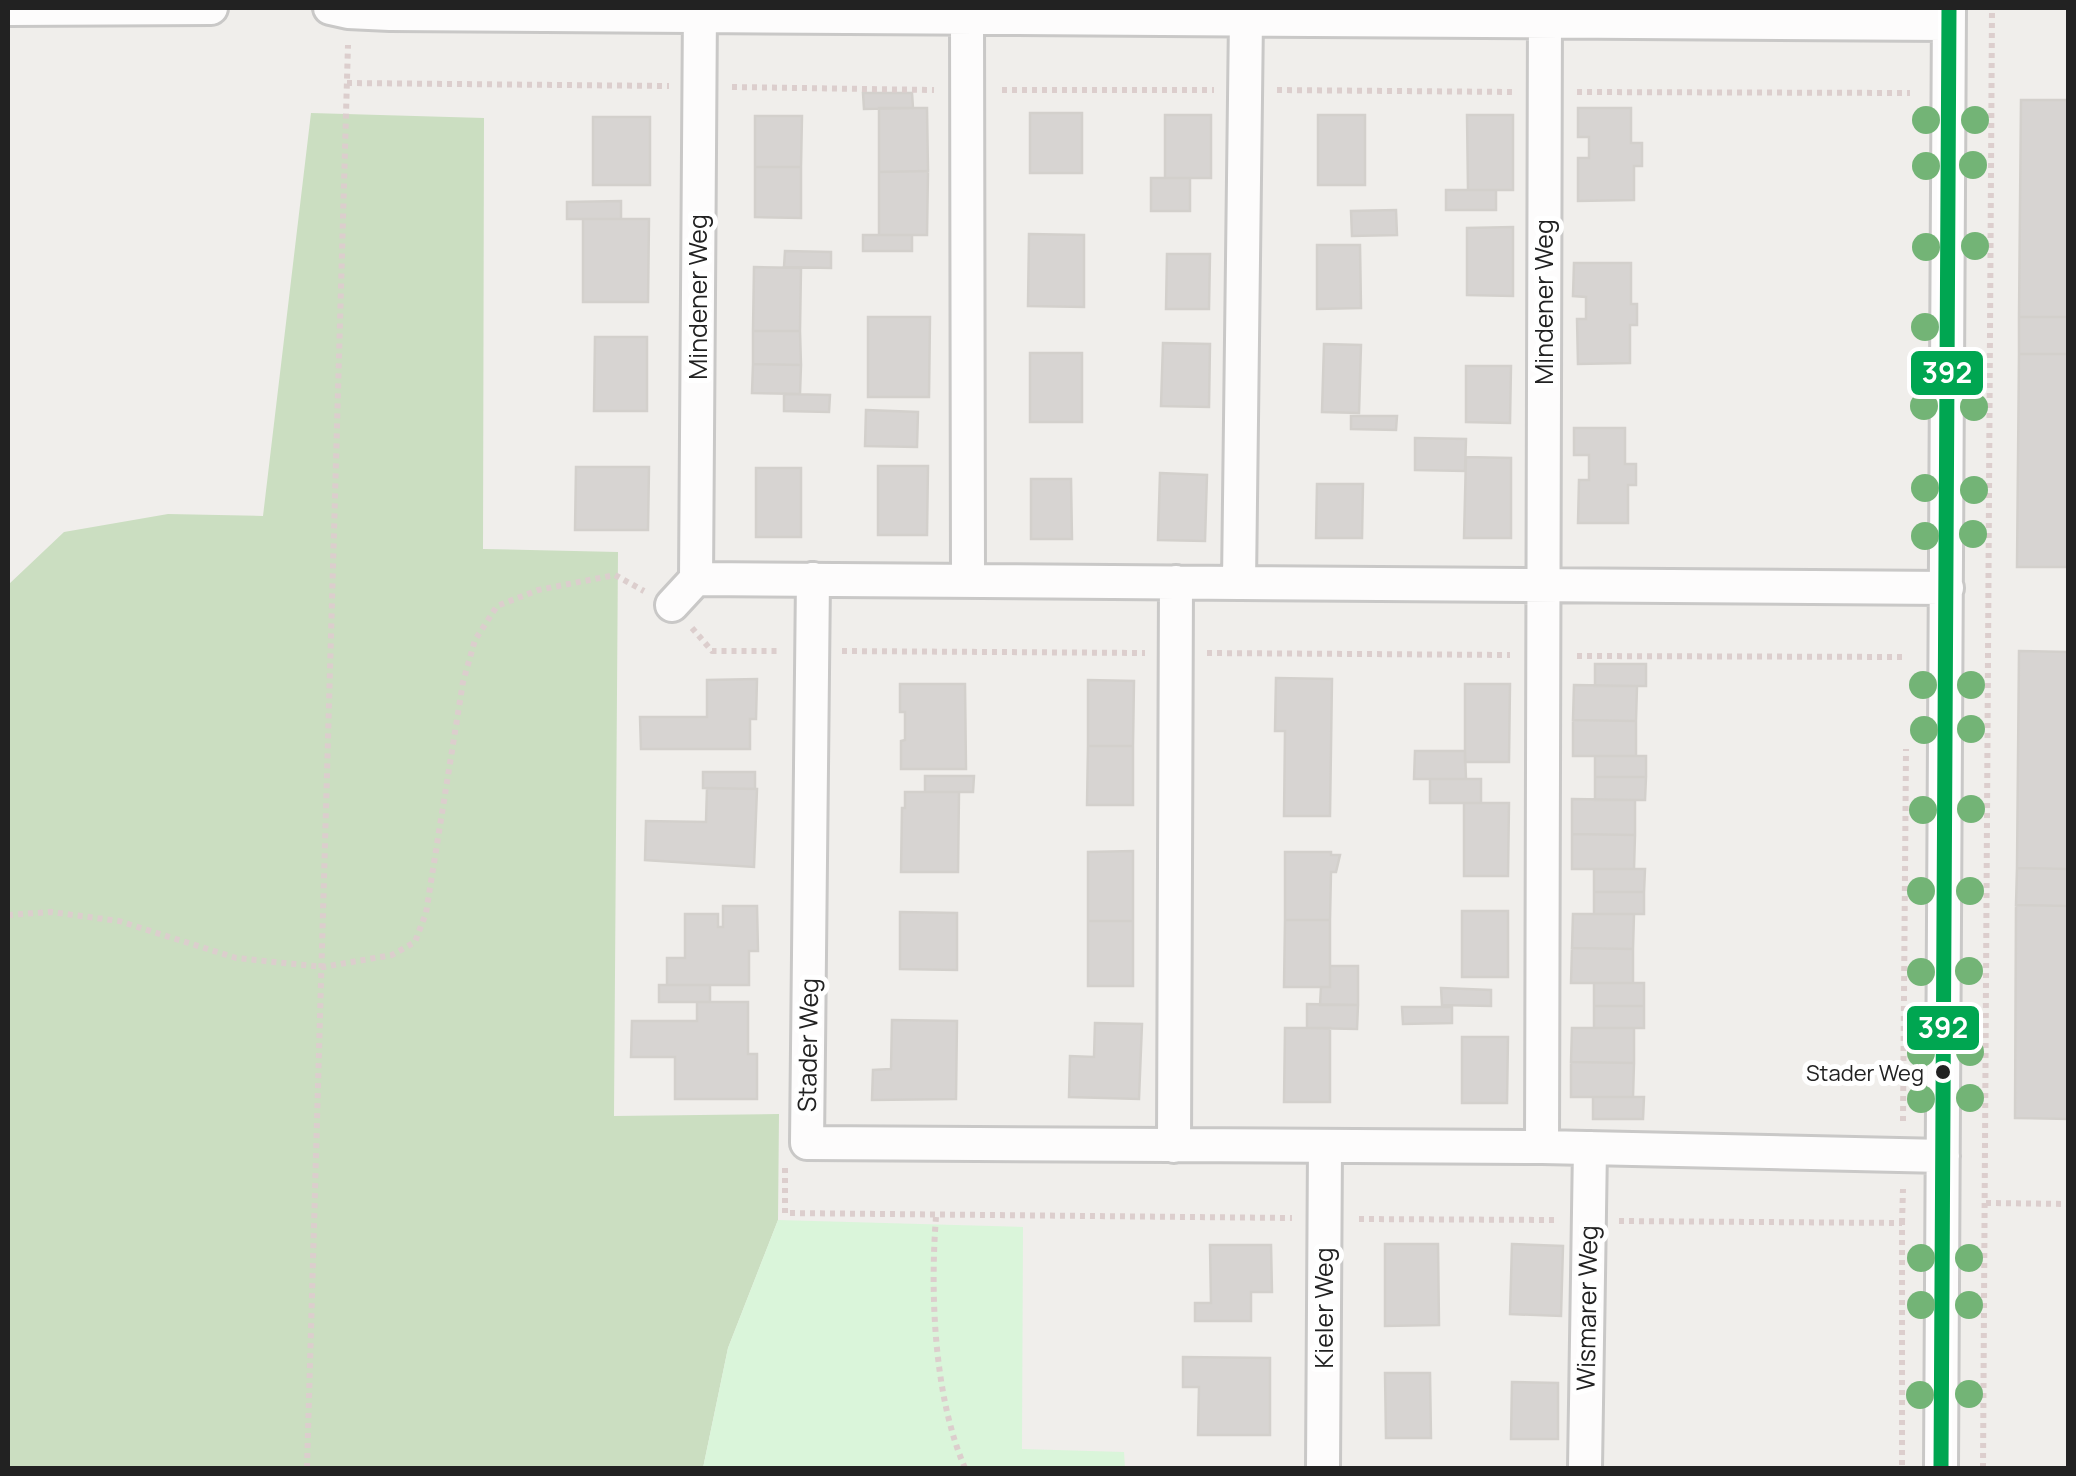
<svg xmlns="http://www.w3.org/2000/svg" width="2076" height="1476" font-family="Manrope,sans-serif">
<style>
.forest{fill:#cbdec1}
.park{fill:#daf5da}
.building{fill:#d7d4d2;stroke:#d3d0cc;stroke-width:2.5}
.lines{fill:none;stroke-linecap:round;stroke-linejoin:round}
.street-casing{stroke:#c9c8c7;stroke-width:38}
.path{stroke:#dccecd;stroke-width:6;stroke-dasharray:5 5;stroke-linecap:butt}
.street{stroke:#fdfcfc;stroke-width:32}
.bus-1-casing{stroke:#fff;stroke-width:22}
.bus-1{stroke:#00a651;stroke-width:15}
.tree{fill:#73b476}
.bus-dot{fill:#222;stroke:#fff;stroke-width:4}
.labels{text-anchor:middle;stroke-width:10;stroke-linejoin:round;paint-order:stroke}
.bus-label{font-size:22px;fill:#222;stroke:#fff;text-anchor:end}
.street-label{font-size:25px;fill:#222;stroke:#fff}
.line-badge{stroke:#fff;stroke-width:4}
.badge-label{font-size:28px;text-anchor:middle;font-weight:bold;fill:#fff}
</style>
<rect width="100%" height="100%" fill="#f0eeeb"/>
<path class="forest" d="M311,113l173,5 -1,431 135,3 -4,564 165,-2 -1,106 -50,128 -25,120h-695v-883l56,-53 104,-18 95,2z"/>
<path class="park" d="M778,1220l245,7 -1,222 102,3 1,16h-422l25,-120z"/>
<path class="building" d="M863,93h49l1,15 -49,1z
M2021,100h47v217h-49z
M879,108h48l1,63 -49,1z
M1578,108h53v35h11v23h-8v34l-56,1v-43h11v-21h-11z
M1030,113h52v60h-52z
M1165,115h46v63h-46z
M1318,115h47v70h-47z
M1467,115h46v75h-45z
M755,116h47l-1,51h-46z
M593,117h57v68h-57z
M755,167h46v51l-46,-1z
M928,171l-1,64h-48v-63z
M1151,178h39v33h-39z
M1446,190h50v20h-50z
M621,201v18h-54v-17z
M1396,210l1,25 -45,1 -1,-25z
M583,219h66l-1,83h-65z
M1513,227v69l-46,-1v-67z
M1029,234l55,1v72l-56,-1z
M863,235h49v16h-49z
M1317,245h43l1,63 -44,1z
M785,251l46,1v16l-47,-1z
M1167,254h43l-1,55h-43z
M1574,263h57v41h6v21h-7v38l-52,1 -1,-45h9v-22l-13,-1z
M754,267l47,1 -1,63h-47z
M868,317h62l-1,80h-61z
M2019,317h49v37h-49z
M753,331h47l1,34 -48,-1z
M595,337h52v74h-53z
M1163,343l47,1 -1,63 -48,-1z
M1324,344l37,1 -2,68 -37,-1z
M1030,353h52v69h-52z
M2019,354h49v213h-51z
M753,364l48,1 -1,29 -48,-1z
M1466,366h45l-1,57 -44,-1z
M784,394l46,1 -1,17 -45,-1z
M866,410l52,2 -1,35 -52,-1z
M1351,416h46l-1,14 -45,-1z
M1574,428h51v36h11v21h-8v38h-50l1,-43h10v-25h-15z
M1415,438l51,1 -1,32 -50,-1z
M1466,457l45,1v80h-47z
M878,466h50l-1,69h-49z
M576,467h73l-1,63h-73z
M756,468h45v69h-45z
M1160,473l47,2 -2,66 -47,-1z
M1031,479h40l1,60h-41z
M1317,484h46l-1,54h-46z
M2019,651l49,1v217l-51,-1z
M1595,664h51v22h-51z
M1276,678l56,1 -2,137h-46l1,-85h-10z
M757,679l-1,40h-6v30h-109l-1,-32h67v-37z
M1088,680l46,1 -1,65h-45z
M900,684h65l1,85h-65v-28l4,-1v-28h-5z
M1465,684h45l-1,78h-44z
M1574,685l63,1 -1,35 -63,-1z
M1573,720l63,1v35h-63z
M1088,746h45v59h-46z
M1415,751h50l1,28h-52z
M1595,756h51v21h-51z
M703,772h52v17l-52,-1z
M925,776h49l-1,16h-48z
M1595,777h51l-1,23h-50z
M1430,779h51v24h-51z
M707,788l50,1 -3,78 -109,-7 1,-39 60,1z
M905,792h54l-1,80h-57l1,-64h3z
M1572,799l63,1v35l-63,-1z
M1464,803h45l-1,73h-44z
M1572,834l63,1 -1,34h-62z
M1133,851v70h-45v-69z
M1285,852h46v3h9l-4,17h-5l-1,48h-45z
M2017,868l51,1v37l-52,-1z
M1594,869h51l-1,23h-50z
M1594,892h50v22h-50z
M2016,905l52,1v213l-53,-1z
M723,906h34l1,45h-9v34h-82v-27h18v-44h33v13h5z
M1462,911h46v66h-46z
M900,912l57,1v57l-57,-1z
M1573,914h61l-1,35 -61,-1z
M1285,920h45v67h-46z
M1088,921h45v65h-45z
M1572,948l61,1v34h-62z
M1330,966h28v39h-38l1,-18h9z
M1594,983h50v23h-50z
M659,985h51v17h-51z
M1441,988l50,2v16l-49,-1z
M697,1002h51v52h9v45h-82v-42h-44l1,-36h65z
M1307,1004l51,1 -1,24 -50,-1z
M1594,1006h50v22h-50z
M1402,1007h50v16l-49,1z
M892,1020l65,1 -1,78 -84,1 1,-30 18,-1z
M1095,1023l47,1 -3,75 -70,-2 1,-41 24,1z
M1285,1028h45v74h-46z
M1572,1028h62v35l-63,-1z
M1462,1037h46l-1,66h-45z
M1571,1062l63,1 -1,34h-62z
M1593,1097h51l-1,22h-50z
M1385,1244h53l1,81 -54,1z
M1512,1244l51,2 -2,70 -51,-2z
M1210,1245h61l1,47h-21v29h-56v-18h16z
M1183,1357l87,1v77h-72l1,-48h-16z
M1385,1373h45l1,65h-45z
M1512,1382l46,1v56h-47z"/>
<g class="lines">
<defs>
<path id="street" d="M330,8l18,4 42,2 1558,10
M8,9l203,-1
M967,17l1,562
M696,579l1251,9
M813,579l-6,564 735,4 401,9
M1239,582l7,-564
M672,605l24,-26 4,-571
M1174,1146l2,-564
M1542,1147l3,-1139
M1323,1468l2,-321
M1585,1468l5,-320
M1941,1468l8,-1460"/>
</defs>
<use href="#street" class="street-casing"/>
<path class="path" d="M347,83l322,3
M732,87l202,3
M1002,90h212
M1277,90l237,2
M1577,92l333,1
M692,628l20,23h68
M842,651l303,2
M1207,653l303,2
M1577,656l330,1
M8,915l43,-3 68,9 117,37 87,9 69,-12 23,-13 11,-29 37,-231 12,-42 22,-34 41,-16 77,-15 29,16
M1903,1121l3,-372
M785,1168v45l507,5
M1986,1203l82,1
M936,1217c-6,77 -2,180 29,251
M1359,1219l198,1
M1619,1221l283,2v245
M1902,1223l1,-34
M307,1468l41,-1423
M1983,1468l9,-1460"/>
<use href="#street" class="street"/>
<defs>
<path id="bus-1" d="M1941,1468l8,-1460"/>
</defs>
<use href="#bus-1" class="bus-1-casing"/>
<use href="#bus-1" class="bus-1"/>
</g>
<g class="tree">
<circle cx="1926" cy="120" r="14"/>
<circle cx="1975" cy="120" r="14"/>
<circle cx="1973" cy="165" r="14"/>
<circle cx="1926" cy="166" r="14"/>
<circle cx="1975" cy="246" r="14"/>
<circle cx="1926" cy="247" r="14"/>
<circle cx="1925" cy="327" r="14"/>
<circle cx="1924" cy="406" r="14"/>
<circle cx="1974" cy="407" r="14"/>
<circle cx="1925" cy="488" r="14"/>
<circle cx="1974" cy="490" r="14"/>
<circle cx="1973" cy="534" r="14"/>
<circle cx="1925" cy="536" r="14"/>
<circle cx="1923" cy="685" r="14"/>
<circle cx="1971" cy="685" r="14"/>
<circle cx="1971" cy="729" r="14"/>
<circle cx="1924" cy="730" r="14"/>
<circle cx="1971" cy="809" r="14"/>
<circle cx="1923" cy="810" r="14"/>
<circle cx="1921" cy="891" r="14"/>
<circle cx="1970" cy="891" r="14"/>
<circle cx="1969" cy="971" r="14"/>
<circle cx="1921" cy="972" r="14"/>
<circle cx="1970" cy="1052" r="14"/>
<circle cx="1921" cy="1053" r="14"/>
<circle cx="1970" cy="1098" r="14"/>
<circle cx="1921" cy="1099" r="14"/>
<circle cx="1921" cy="1258" r="14"/>
<circle cx="1969" cy="1258" r="14"/>
<circle cx="1921" cy="1305" r="14"/>
<circle cx="1969" cy="1305" r="14"/>
<circle cx="1969" cy="1394" r="14"/>
<circle cx="1920" cy="1395" r="14"/>
</g>
<circle class="bus-dot" cx="1943" cy="1072" r="9"/>
<g class="labels">
<g class="bus-label">
<text x="1924" y="1081">Stader Weg</text>
</g>
<g class="street-label">
<text transform="translate(698 297) rotate(-90)" y="9">Mindener Weg</text>
<text transform="translate(1544 302) rotate(-90)" y="9">Mindener Weg</text>
<text transform="translate(808 1045) rotate(-89)" y="9">Stader Weg</text>
<text transform="translate(1324 1308) rotate(-90)" y="9">Kieler Weg</text>
<text transform="translate(1587 1308) rotate(-89)" y="9">Wismarer Weg</text>
</g>
</g>
<g class="line-badge">
<rect x="1909" y="349" width="76" height="48" rx="10" fill="#00a651"/>
<rect x="1905" y="1004" width="76" height="48" rx="10" fill="#00a651"/>
</g>
<g class="badge-label">
<text x="1947" y="383">392</text>
<text x="1943" y="1038">392</text>
</g>
<rect width="2076" height="1476" fill="none" stroke="#222222" stroke-width="20"/>
</svg>
